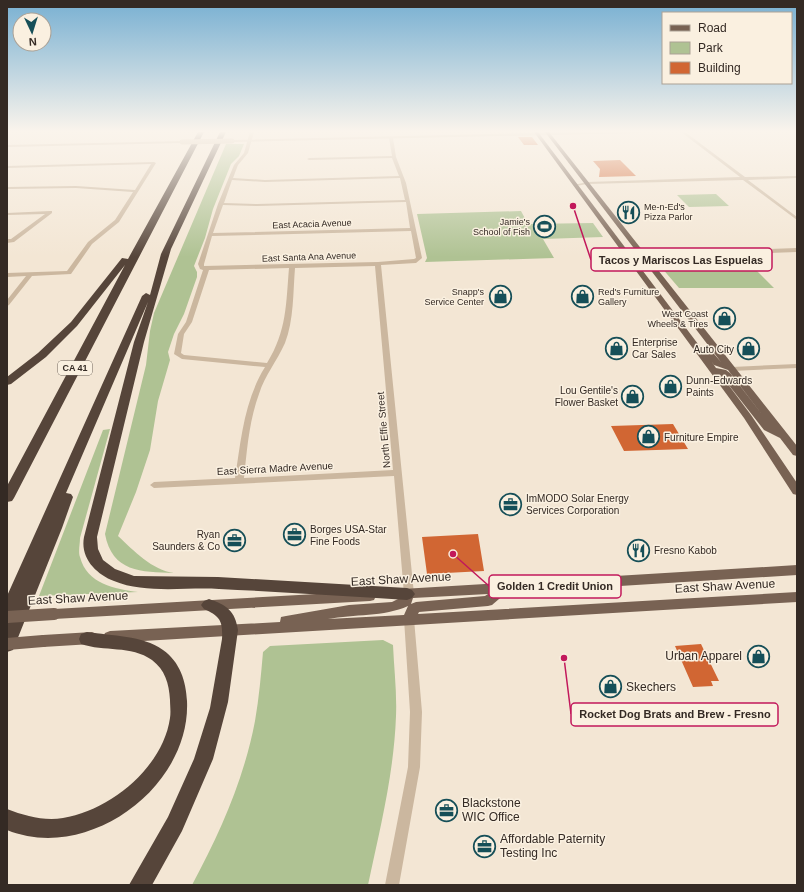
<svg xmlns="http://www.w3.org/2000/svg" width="804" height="892" font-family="Arial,sans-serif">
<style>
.green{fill:#afc293}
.building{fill:#d16633}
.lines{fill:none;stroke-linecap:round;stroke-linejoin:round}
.minor{fill:#cbb79f;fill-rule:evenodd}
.tertiary{fill:#cbb79f;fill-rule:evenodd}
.primary{fill:#786253;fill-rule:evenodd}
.motorway{fill:#56453a;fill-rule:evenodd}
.tertiary-bridge{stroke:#cbb79f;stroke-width:5}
.primary-bridge{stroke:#786253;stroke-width:12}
.labels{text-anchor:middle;stroke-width:3;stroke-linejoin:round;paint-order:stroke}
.far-poi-label{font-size:9px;fill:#342a24;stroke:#faf0e0;text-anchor:end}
.far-street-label{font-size:9px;fill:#342a24;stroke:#faf0e0}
.shield{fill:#faf0e0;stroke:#6f655c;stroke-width:1}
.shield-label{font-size:9px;font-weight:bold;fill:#342a24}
.poi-label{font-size:10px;fill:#342a24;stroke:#faf0e0;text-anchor:start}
.street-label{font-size:10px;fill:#342a24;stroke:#faf0e0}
.near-street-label{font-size:12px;fill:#342a24;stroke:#faf0e0}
.near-poi-label{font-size:12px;fill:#342a24;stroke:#faf0e0;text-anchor:start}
.leader{fill:none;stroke:#c2185b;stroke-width:1.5}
.callout-dot{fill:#c2185b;stroke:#faf0e0;stroke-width:1.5}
.callout{fill:#faf0e0;stroke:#c2185b;stroke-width:1.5}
.callout-label{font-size:11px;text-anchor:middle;font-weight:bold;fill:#342a24}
</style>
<rect width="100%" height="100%" fill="#f3e6d4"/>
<path class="green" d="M226,144h18l-5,12 -8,8 -18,45 -8,29 -11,28 3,6v5l-13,37 -10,20 -6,18 2,8 -12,41 -8,49 -14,42 -18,44c16,15 34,34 56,37 -33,-1 -62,-1 -69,-39l41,-169 4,-34 4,-18z
M716,194l13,12 -40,1 -12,-12z
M521,211l7,13 65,-1 10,14 -60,2 11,19 -129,4 2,-4 -10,-44z
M741,255l33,33h-95l-24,-28z
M110,429l-30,109c0,6 -2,14 0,19 7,27 35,32 58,35l-99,4 64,-166z
M383,640l10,5c1,24 4,47 3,71 -2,57 -16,113 -28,169h-176c28,-52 52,-106 63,-164 4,-23 6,-46 8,-69l7,-6z"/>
<path class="building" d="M518,137h14l6,8h-14z
M620,160l16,16 -37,1 1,-8 -7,-8z
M673,424l15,25 -64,2 -13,-25z
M478,534l6,37 -57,3 -5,-37z
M701,644l18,37h-8l2,5 -20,1 -18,-41z"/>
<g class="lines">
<path class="minor" d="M250,132h4l-6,21 -10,12 -5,13 32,2 134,-4 -7,-18 -83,2 -2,-1 2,-1 83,-2 -3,-18 2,-1 2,1 3,19 10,26 16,75 -6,5 -35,2 33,329 -1,3 -4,1 -4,-1 -1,-3 -10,-118 -240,12 -4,-3 4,-3 81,-4c6,-38 9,-77 30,-111l-83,-8 -8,-5 4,-20 8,-12 17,-52 -3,-1 -2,-5 20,-60 16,-39 10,-12zM400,178l5,22 -148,4 -33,-1 8,-23 33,2zM406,202l4,26 -197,5 10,-28 34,1zM411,231l5,27 -2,1 -36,3 -174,4v-2l8,-28zM375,266l18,204 -149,8c3,-28 5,-57 15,-84 6,-19 18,-33 26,-51 9,-23 8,-51 10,-75zM289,268c-3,35 -2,63 -22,95l-83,-8 -3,-2 3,-19 8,-12 17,-52z
M681,132h4l60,45 52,-1v2l-49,2 49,37v3l-54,-40 -156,4 -11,2 -2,-1 13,-3 153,-5z
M154,162l2,1 -37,59 -27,22 -21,30 -39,2 -23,29 -2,1v-6l19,-24 -19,1v-4l60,-2 21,-29 27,-22 18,-28 -57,-4 -69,1v-2l69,-1 59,4 16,-26 -144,4v-2z
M50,211h2v2l-38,29 -7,1v-4h4l34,-25 -38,1v-2z
M797,248v4l-169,6 -3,-2 3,-2z
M797,364v4l-65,3 -3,-2 3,-2z
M409,615l4,1 1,3 8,93 -2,55 -21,118h-14l23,-118 2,-55 -6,-93 1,-3z"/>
<path class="tertiary" d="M576,132h65l-2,1 -407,9 -2,-1 2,-1z
M184,141l-2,2 -175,4v-2z"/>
<path class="primary" d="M534,132h4l163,216 4,-1h3l13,15 -176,-230h4l248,314v10l-4,-1 -13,-17 -16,-8 -43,-55 30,40 46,68v12l-4,-1 -49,-76zM711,361l3,4 14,5 43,56 -41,-53 -4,-3 -10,-2z
M797,565v10l-291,18 -14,12 -4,1 -69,6 -1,2 379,-22v10l-687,41 -5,-2 -2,-4 2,-4 5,-2 170,-9 1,-5 5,-1 63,-11 43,-3 8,-4 -4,-4 2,-4 4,-1zM488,594l-3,2 -69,6 -5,2 2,-6zM408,606l-4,9 -76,4c26,-5 56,-2 80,-13z
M370,591l4,1 2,4 -2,4 -4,1 -316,18 -5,-1 -1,-4 1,-4 5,-1z
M92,632l5,2 2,4 -2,4 -5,2 -49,3 -5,-2 -2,-4 2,-4 5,-2z"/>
<path class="motorway" d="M198,132h6l-190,366 -2,3 -5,1v-16l118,-221 -48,61 -31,31 -35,27 -4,1v-8l31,-24 33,-31 51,-64 6,1z
M220,132h6l-55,117 -27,93 -47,195 1,12 5,11 12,9 19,7 84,1 189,11 5,2 3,4 -3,4 -5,2c-63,-4 -125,-8 -188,-11 -34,-2 -74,5 -105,-8 -18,-7 -34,-23 -30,-44l50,-195 14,-40 -82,191 5,1 2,3 -11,31 -47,117 -2,5 -6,2v-26l3,-8 -3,1v-23l135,-300 4,-3 4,2 11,-41z
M209,599c18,6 26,12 29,31l-10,72 -15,57 -31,72 -30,54h-23l39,-68 26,-58 16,-51 12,-69c1,-18 -2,-23 -18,-30l-3,-4 3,-4z
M87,632c25,4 55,3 76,18 17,12 23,31 24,51 4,86 -99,162 -180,129v-21c18,7 37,12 56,9 48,-8 100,-51 107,-100 1,-6 0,-13 0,-18 -1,-17 -5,-30 -18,-40 -21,-15 -48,-8 -71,-16l-2,-5 2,-5z"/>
<path class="tertiary-bridge" d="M182,142l50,-1"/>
<path class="primary-bridge" d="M7,617l47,-3
M7,644l36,-3"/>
</g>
<linearGradient id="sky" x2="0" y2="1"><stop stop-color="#78b0d2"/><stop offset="0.51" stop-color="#faf4ec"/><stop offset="1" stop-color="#faf4ec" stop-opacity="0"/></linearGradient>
<rect width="804" height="257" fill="url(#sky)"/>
<defs>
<symbol id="restaurant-ring" viewBox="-11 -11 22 22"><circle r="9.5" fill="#faf0e0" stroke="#164f58" stroke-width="1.5"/><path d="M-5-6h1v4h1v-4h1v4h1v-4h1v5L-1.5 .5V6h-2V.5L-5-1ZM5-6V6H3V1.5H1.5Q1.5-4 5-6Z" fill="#164f58"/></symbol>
<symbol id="stadium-ring" viewBox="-11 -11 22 22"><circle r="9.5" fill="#faf0e0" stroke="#164f58" stroke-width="1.5"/><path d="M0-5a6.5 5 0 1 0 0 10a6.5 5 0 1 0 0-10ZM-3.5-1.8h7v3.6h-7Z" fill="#164f58"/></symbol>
<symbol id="shop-ring" viewBox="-11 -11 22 22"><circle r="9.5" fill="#faf0e0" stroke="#164f58" stroke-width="1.5"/><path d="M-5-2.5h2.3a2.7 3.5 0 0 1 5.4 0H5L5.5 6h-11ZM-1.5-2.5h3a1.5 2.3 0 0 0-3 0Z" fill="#164f58"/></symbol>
<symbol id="office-ring" viewBox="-11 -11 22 22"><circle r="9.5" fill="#faf0e0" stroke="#164f58" stroke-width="1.5"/><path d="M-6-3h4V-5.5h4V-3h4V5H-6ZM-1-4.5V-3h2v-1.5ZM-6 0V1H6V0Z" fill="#164f58"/></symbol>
</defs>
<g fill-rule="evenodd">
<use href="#restaurant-ring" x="616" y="200" width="25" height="25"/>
<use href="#stadium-ring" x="532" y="214" width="25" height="25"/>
<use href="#shop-ring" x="488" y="284" width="25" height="25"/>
<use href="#shop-ring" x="570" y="284" width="25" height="25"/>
<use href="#shop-ring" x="712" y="306" width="25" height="25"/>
<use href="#shop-ring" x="604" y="336" width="25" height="25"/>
<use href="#shop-ring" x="736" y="336" width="25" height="25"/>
<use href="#shop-ring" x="658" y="374" width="25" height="25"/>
<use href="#shop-ring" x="620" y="384" width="25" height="25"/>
<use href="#shop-ring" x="636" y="424" width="25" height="25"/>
<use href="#office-ring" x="498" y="492" width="25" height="25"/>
<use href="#office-ring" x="282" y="522" width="25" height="25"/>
<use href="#office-ring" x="222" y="528" width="25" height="25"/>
<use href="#restaurant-ring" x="626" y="538" width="25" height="25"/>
<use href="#shop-ring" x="746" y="644" width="25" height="25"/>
<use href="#shop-ring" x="598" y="674" width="25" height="25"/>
<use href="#office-ring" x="434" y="798" width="25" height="25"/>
<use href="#office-ring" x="472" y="834" width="25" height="25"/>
</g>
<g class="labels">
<g class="far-poi-label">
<text x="644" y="210" text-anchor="start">Me-n-Ed's<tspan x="644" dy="10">Pizza Parlor</tspan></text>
<text x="530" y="225">Jamie's<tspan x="530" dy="10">School of Fish</tspan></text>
<text x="484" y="295">Snapp's<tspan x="484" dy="10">Service Center</tspan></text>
<text x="598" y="295" text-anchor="start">Red's Furniture<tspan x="598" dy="10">Gallery</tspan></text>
<text x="708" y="317">West Coast<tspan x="708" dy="10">Wheels &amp; Tires</tspan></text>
</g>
<g class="far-street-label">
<text transform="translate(312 224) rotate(-2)" y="3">East Acacia Avenue</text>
<text transform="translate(309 257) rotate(-2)" y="3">East Santa Ana Avenue</text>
</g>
<rect class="shield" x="58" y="361" width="34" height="14" rx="3"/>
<g class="shield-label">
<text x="75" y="371">CA 41</text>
</g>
<g class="poi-label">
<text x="632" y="346">Enterprise<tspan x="632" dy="12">Car Sales</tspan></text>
<text x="734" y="353" text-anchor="end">Auto City</text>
<text x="686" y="384">Dunn-Edwards<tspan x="686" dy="12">Paints</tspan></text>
<text x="618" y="394" text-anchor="end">Lou Gentile's<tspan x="618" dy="12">Flower Basket</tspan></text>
<text x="664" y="441">Furniture Empire</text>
<text x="526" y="502">ImMODO Solar Energy<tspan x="526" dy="12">Services Corporation</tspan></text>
<text x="310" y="533">Borges USA-Star<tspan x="310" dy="12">Fine Foods</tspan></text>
<text x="220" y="538" text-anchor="end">Ryan<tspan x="220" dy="12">Saunders &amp; Co</tspan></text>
<text x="654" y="554">Fresno Kabob</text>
</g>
<g class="street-label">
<text transform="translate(383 430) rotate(-95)" y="4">North Effie Street</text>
<text transform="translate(275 468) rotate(-3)" y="4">East Sierra Madre Avenue</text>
</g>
<g class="near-street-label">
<text transform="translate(401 579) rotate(-3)" y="4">East Shaw Avenue</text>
<text transform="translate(725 586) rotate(-3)" y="4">East Shaw Avenue</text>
<text transform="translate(78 598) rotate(-3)" y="4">East Shaw Avenue</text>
</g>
<g class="near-poi-label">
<text x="742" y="660" text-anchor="end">Urban Apparel</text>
<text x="626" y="691">Skechers</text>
<text x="462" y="807">Blackstone<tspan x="462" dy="14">WIC Office</tspan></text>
<text x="500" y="843">Affordable Paternity<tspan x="500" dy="14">Testing Inc</tspan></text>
</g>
</g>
<path class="leader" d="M573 206L591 260M453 554L489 586M564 658L571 714"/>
<g class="callout-dot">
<circle cx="573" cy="206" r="4"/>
<circle cx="453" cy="554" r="4"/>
<circle cx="564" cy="658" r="4"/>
</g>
<g class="callout">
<rect x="591" y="248" width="181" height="23" rx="4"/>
<rect x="489" y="575" width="132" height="23" rx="4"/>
<rect x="571" y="703" width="207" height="23" rx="4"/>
</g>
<g class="callout-label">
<text x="681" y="264">Tacos y Mariscos Las Espuelas</text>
<text x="555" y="590">Golden 1 Credit Union</text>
<text x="675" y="718">Rocket Dog Brats and Brew - Fresno</text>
</g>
<rect width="804" height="892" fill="none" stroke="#342a24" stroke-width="16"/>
<rect x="662" y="12" width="130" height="72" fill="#faf0e0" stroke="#aba195"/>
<rect x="670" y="25" width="20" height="6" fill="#786253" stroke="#aba195"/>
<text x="698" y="32" font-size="12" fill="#342a24">Road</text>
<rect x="670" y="42" width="20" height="12" fill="#afc293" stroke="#aba195"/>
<text x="698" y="52" font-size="12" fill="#342a24">Park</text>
<rect x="670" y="62" width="20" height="12" fill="#d16633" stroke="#aba195"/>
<text x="698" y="72" font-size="12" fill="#342a24">Building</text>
<g transform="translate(32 32) rotate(176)"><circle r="19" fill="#faf0e0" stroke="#aba195"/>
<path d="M0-3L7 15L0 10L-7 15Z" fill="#164f58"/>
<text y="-6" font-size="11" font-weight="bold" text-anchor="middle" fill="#342a24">N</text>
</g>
</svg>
